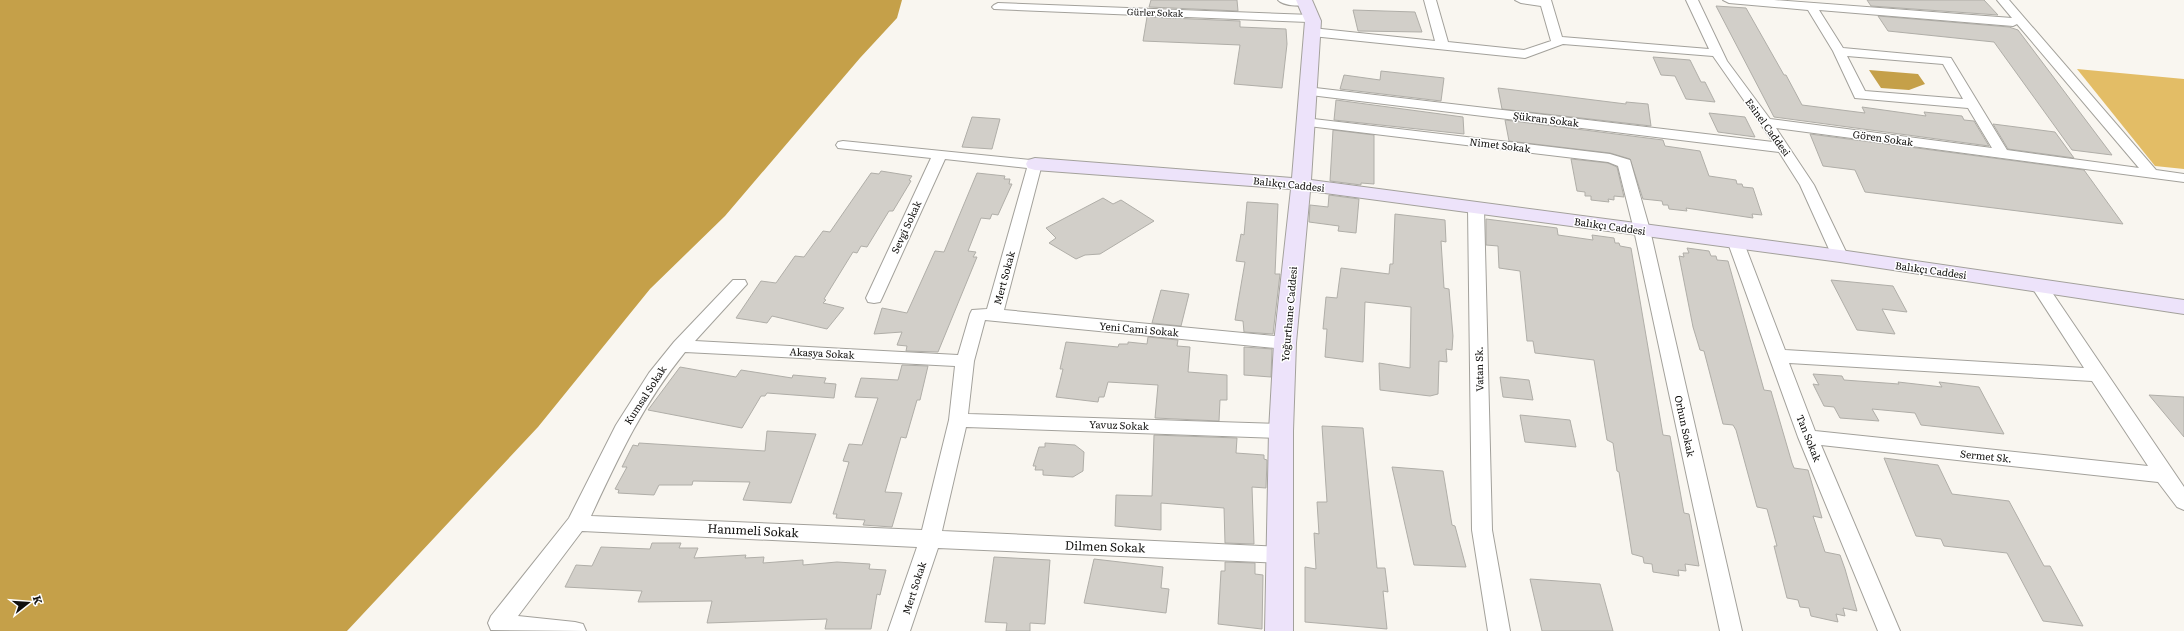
<svg xmlns="http://www.w3.org/2000/svg" width="2184" height="631" font-family="Literata,serif">
<style>
.forest{fill:#e3bd66}
.water{fill:#c5a049}
.building{fill:#d2cfc9;stroke:#b0aea8}
.lines{fill:none;stroke-linecap:round;stroke-linejoin:round}
.minor-casing{stroke:#a3a19b;stroke-width:2}
.secondary-casing{stroke:#a3a19b;stroke-width:2}
.minor{fill:#fff;fill-rule:evenodd}
.secondary{fill:#ede3fa;fill-rule:evenodd}
.labels{text-anchor:middle;stroke-width:3;stroke-linejoin:round;paint-order:stroke}
.far-street-label{font-size:9px;fill:#11100e;stroke:#fff}
.street-label{font-size:10px;fill:#11100e;stroke:#fff}
.near-street-label{font-size:12px;fill:#11100e;stroke:#fff}
</style>
<rect width="100%" height="100%" fill="#f9f6f0"/>
<path class="forest" d="M2077,69l107,10v90l-29,-3z"/>
<path class="water" d="M0,0h902l-5,18 -37,40 -135,158 -75,73 -112,138 -191,204h-347z
M1869,70l49,4 7,10 -16,6 -28,-2z"/>
<path class="building" d="M1151,0h86l1,11 -89,-4z
M1867,0h117l14,15 -127,-9z
M1716,6l30,2 38,67h2l16,30 63,8 -3,-6 64,9 -2,-4 38,4 2,4 10,1 15,25 -215,-29z
M1353,10l62,2 7,20 -64,-1z
M1878,16l131,11 9,3 94,125 -40,-5 -78,-108 -106,-11z
M1147,17l93,4v6l46,2 1,15 -5,44 -48,-4 6,-39 -97,-4z
M1653,57l37,3 11,22h4l10,20 -29,-3 -11,-23 -14,-1z
M1381,71l63,7 -3,23 -101,-12 4,-14 36,5z
M1498,88l128,16v-2l22,2 3,22 -149,-17z
M1336,100l127,17 1,17 -130,-14z
M1709,113l36,4 10,20 -37,-5z
M972,117l28,2 -8,30 -30,-2z
M1505,120l158,20 2,6 35,5 9,25 27,4 1,4h5l1,3 10,1 9,27 -10,-1 1,4 -67,-10 1,3 -18,-2 -1,-4h-5l-1,-4 -19,-2 -13,-40 -20,-6 -101,-12z
M1993,124l62,8 19,26 -66,-9z
M1333,130l41,5v49l-13,-1v2l-31,-4z
M1810,134l274,36 39,54 -258,-32 -10,-22 -32,-4z
M1571,159l37,4 9,4 7,30 -10,-1v4l-6,-1 1,3 -18,-2v-4h-6v-4l-8,-1z
M881,171l31,5 -3,4 2,1 -18,30h-4l-22,36 -6,-1 -4,7 -4,-1 -29,47 2,1 -3,3 21,5 -17,21 -55,-13 -5,7 -31,-5 25,-37 15,2 19,-27 9,1 19,-26 7,1 41,-59 8,1z
M977,173l28,3 -1,3h6l-1,5h3l-14,31 -6,-1 -2,5 -9,-1 -13,33 8,1 -3,5h4l-39,95 -32,-1 1,-5 -10,-1 5,-13 -28,2 8,-26 25,5 28,-62 9,1z
M1329,195l30,4 -3,34 -18,-2 1,-5 -30,-4 1,-17 18,2z
M1103,198l10,6 8,-4 33,21 -54,33 -15,1 -9,4 -27,-16 7,-5 -10,-10z
M1247,202l31,2 -3,70h5l-7,60 -29,-2 -1,-11 -8,-1 10,-58 -9,-1 5,-27 3,1z
M1395,214l50,6 1,22 -5,-1 3,47 5,1 4,47 -1,14 -6,-1 1,13 -8,-1 -1,33 -8,2 -50,-6 -1,-27 31,5 1,-61 -46,-5 -2,60 -38,-5 2,-28h-4l3,-32 11,1 4,-30 48,6 1,-10h3z
M1486,219l71,9 1,7 35,5 -1,-5 22,3 1,5h4l1,3 11,2 32,187 7,1 14,77 5,1 10,52 -14,-2 1,7 -8,-1 1,6 -26,-4 -1,-8 -8,-1 -1,-6 -11,-3 -13,-82 -2,-1 -4,-28 -6,-3 -13,-80 -59,-7 -2,-12h-6l-7,-70 -21,-3 -1,-22 -12,-1z
M1687,248l22,3 2,5h5l1,4 11,1 36,129 7,1 21,72 2,5 14,2 14,48 -9,-2 12,36 15,3 5,14 12,42 -14,-3 2,8 -9,-2 2,8 -27,-6 -2,-8 -9,-1 -2,-7 -11,-2 -13,-52h3l-10,-37 -10,-2 -21,-77 -3,-5 -10,-1 -19,-73 -4,-1 -7,-23 -14,-71 5,1 -1,-4h6z
M1831,280l62,6 14,26 -25,-3 13,25 -38,-4z
M1161,290l28,4 -8,32 -29,-3z
M1148,337l30,3 -1,6 13,1 -2,25 39,3v25h-7l-1,21 -64,-3 3,-33 -50,-3 -4,15h-5l-1,5 -42,-5 7,-28h-3l6,-27 52,5 1,-3h9v-2l19,2z
M1244,347l28,2 -1,28 -27,-2z
M902,365l26,1 -8,34h-3l-11,38 -5,-1 -16,55 17,1 -10,34 -29,-2 2,-5 -29,-2 1,-4h-4l16,-52 -6,-1 6,-17 13,1 16,-47 -23,-1 6,-19 37,2z
M680,367l56,10 5,-7 51,8 1,-3 33,3 -2,5 12,1 -2,14 -67,-5 -2,3h-4l-19,32 -94,-18z
M1813,374l29,2 2,4 55,4 -1,-2 44,5 -3,-5 40,5 25,47 -83,-9 -6,-12 -43,-4 7,12 -39,-3 -6,-11 -10,-1 -11,-22 6,1z
M1500,377l29,3 4,20 -30,-3z
M2149,395l35,2v40z
M1520,415l50,5 6,27 -51,-5z
M1322,426l41,2 14,140h8l3,24 -5,-1 4,38 -82,-7v-55l11,2 -2,-36 5,1 -2,-32h10z
M767,431l49,3 -25,69 -48,-3 7,-18 -57,-1 -1,4h-33l-5,10 -36,-2 1,-3 -4,-1 12,-22h-5l11,-22 5,1 1,-3 126,8z
M1154,435l83,3 -1,15 28,2v4l3,1 -1,28 -14,-1 2,57 -29,-1 -1,-35 -63,-5v27l-46,-4 1,-31 36,1z
M1045,443l30,2 9,7 -1,19 -10,6 -30,-2v-5h-8l1,-4h-3l6,-19h6z
M1884,458l54,7 14,29 57,7 35,65h6l33,60 -40,-5 -36,-68 -63,-7 -3,-7 -25,-3z
M1392,467l51,4 9,54 3,1 11,41 -52,-2z
M652,543h29l-2,5h19l-4,10 52,-3 -1,3 19,-1 -1,6 40,-3v5l34,-3 33,2 -1,5 17,1 -6,25 -3,-1 -6,35h-46l2,-10 -120,4 5,-22 -74,1 4,-11 -77,-4 11,-22 16,1 9,-19 49,2z
M994,557l56,3 -5,64 -15,-1v8h-24l1,-8 -22,-1z
M1094,559l69,8 -2,21 8,1 -3,24 -82,-10z
M1225,562l30,1v11l8,1 -1,54 -44,-5 3,-53h4z
M1530,579l70,5 13,47h-71z"/>
<g class="lines">
<defs>
<path id="minor" d="M1278,0h31l2,2c-5,6 -28,4 -33,-2z
M1424,0h12l12,42 76,8 27,-9 -10,-35 -20,-3 -6,-3h36l11,37 147,12 -23,-49h12l29,61 43,58 222,29 -24,-40 -113,-10 -22,-47 -25,-41 -79,-7 -6,-3h51l238,18 -15,-18h12l147,170 28,4v8l-408,-54 38,57 34,71 -2,3h-12l-2,-3 -32,-71 -21,-33 -477,-58 -2,-3 2,-3 5,-1 466,55 -60,-86 -150,-12 -38,14 -213,-22 -6,-4 6,-4 123,13zM1819,10l194,16 4,-2 122,144 -132,-18 -56,-92 -108,-10zM1847,56l96,8 20,35 -98,-8z
M998,3l314,12 4,1 3,5 -6,4 -5,-3 -314,-13 -2,-2 2,-2z
M1305,118l305,36 20,6 20,70 92,401h-22l-86,-401 -16,-64 -10,-4 -308,-37 -2,-3 2,-3z
M843,141l197,20 2,3 -38,146 281,27 6,2 3,4 -3,4 -6,2 -300,-29 -11,41 -6,53 313,10 7,2 2,5 -2,5 -7,2 -315,-11 -24,104 339,16 7,2 4,6 -4,6 -7,2 -343,-15 -28,83h-22l29,-84 -335,-16 -64,85 57,6 8,2 3,7 -95,-1 -3,-7 3,-7 78,-98 47,-93 33,-52 25,-31 59,-62h12l2,4 -52,57 263,14 12,-41 2,-4 15,-1 40,-141 -82,-9 -63,139 -2,4 -6,1 -6,-1 -2,-4 65,-140 -93,-10 -2,-3 2,-3zM685,352l270,14 -6,54 -27,110 -331,-14c28,-60 52,-112 94,-164z
M1476,203l5,2 3,3 8,322 18,101h-22l-16,-101 -4,-322 3,-3z
M1736,238l6,2 2,3 41,107 299,18 -53,-82 2,-4h12l139,205v23l-7,-3 -19,-25 -337,-37 79,186h-22l-80,-194 -70,-194 2,-3zM1789,363l303,18 56,85 -333,-35z"/>
<path id="secondary" d="M1296,0h16l9,21 -10,159 529,70 344,50v14l-344,-52 -530,-71 -14,152 -3,88v200h-28l4,-200 5,-88 17,-154 -256,-19 -7,-2 -2,-4 2,-4 7,-2 257,20 13,-157z"/>
</defs>
<use href="#minor" class="minor-casing"/>
<use href="#secondary" class="secondary-casing"/>
<use href="#minor" class="minor"/>
<use href="#secondary" class="secondary"/>
</g>
<g class="labels">
<g class="far-street-label">
<text transform="translate(1155 13) rotate(2)" y="3">Gürler Sokak</text>
</g>
<g class="street-label">
<text transform="translate(1546 119) rotate(7)" y="4">Şükran Sokak</text>
<text transform="translate(1768 127) rotate(54)" y="4">Esinel Caddesi</text>
<text transform="translate(1883 138) rotate(8)" y="4">Gören Sokak</text>
<text transform="translate(1500 145) rotate(7)" y="4">Nimet Sokak</text>
<text transform="translate(1289 184) rotate(6)" y="4">Balıkçı Caddesi</text>
<text transform="translate(1610 226) rotate(8)" y="4">Balıkçı Caddesi</text>
<text transform="translate(906 227) rotate(-65)" y="4">Sevgi Sokak</text>
<text transform="translate(1931 270) rotate(8)" y="4">Balıkçı Caddesi</text>
<text transform="translate(1004 278) rotate(-75)" y="4">Mert Sokak</text>
<text transform="translate(1289 314) rotate(-85)" y="4">Yoğurthane Caddesi</text>
<text transform="translate(1139 329) rotate(5)" y="4">Yeni Cami Sokak</text>
<text transform="translate(822 353) rotate(3)" y="4">Akasya Sokak</text>
<text transform="translate(1479 369) rotate(-91)" y="4">Vatan Sk.</text>
<text transform="translate(645 395) rotate(-57)" y="4">Kumsal Sokak</text>
<text transform="translate(1119 425) rotate(2)" y="4">Yavuz Sokak</text>
<text transform="translate(1685 426) rotate(78)" y="4">Orhun Sokak</text>
<text transform="translate(1809 438) rotate(68)" y="4">Tan Sokak</text>
<text transform="translate(1986 456) rotate(6)" y="4">Sermet Sk.</text>
<text transform="translate(914 588) rotate(-72)" y="4">Mert Sokak</text>
</g>
<g class="near-street-label">
<text transform="translate(753 531) rotate(3)" y="4">Hanımeli Sokak</text>
<text transform="translate(1105 547) rotate(2)" y="4">Dilmen Sokak</text>
</g>
</g>
<g transform="translate(28 603) rotate(73)" stroke="#ffffff" stroke-width="3" paint-order="stroke">
<path d="M0-3L7 15L0 10L-7 15Z" fill="#11100e"/>
<text y="-6" font-size="11" font-weight="bold" text-anchor="middle" fill="#11100e">K</text>
</g>
</svg>
